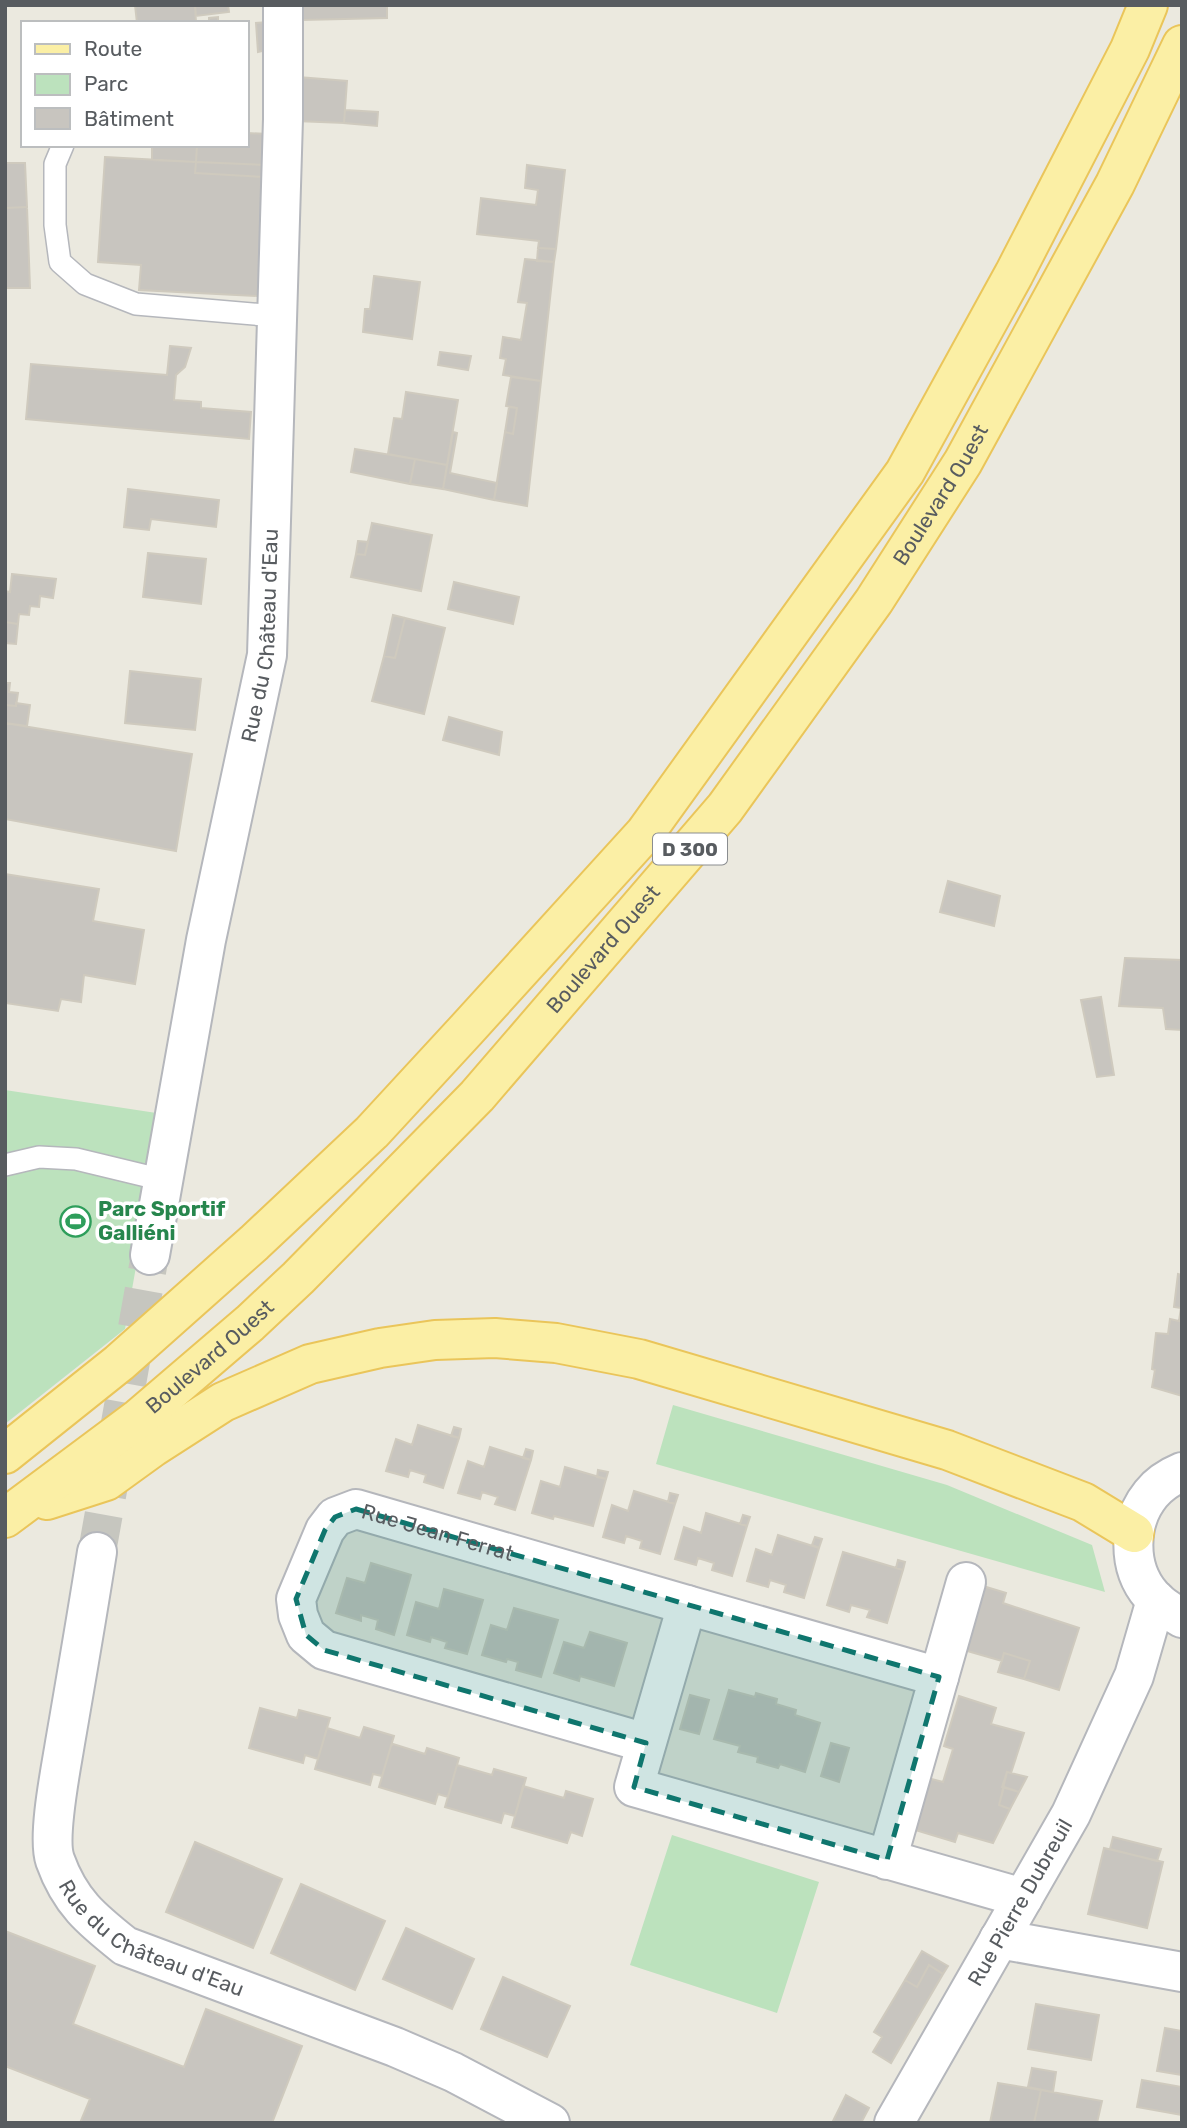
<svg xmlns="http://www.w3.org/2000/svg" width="1187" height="2128" font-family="Rubik,sans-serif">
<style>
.green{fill:#bce2bd}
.building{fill:#c8c5bf;stroke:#cfcabe;stroke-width:2}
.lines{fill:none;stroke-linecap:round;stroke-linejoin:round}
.minor-tunnel{stroke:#c6c6bf;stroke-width:38;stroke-dasharray:38 19;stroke-linecap:butt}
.service-casing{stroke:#b5b7bc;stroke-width:24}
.minor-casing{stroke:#b5b7bc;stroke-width:42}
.tertiary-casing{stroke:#b5b7bc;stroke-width:42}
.primary-casing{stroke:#eac55a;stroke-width:42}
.service{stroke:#fff;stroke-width:21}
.minor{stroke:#fff;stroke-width:38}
.tertiary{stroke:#fff;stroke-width:38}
.primary{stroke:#fbefa5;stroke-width:38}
.marked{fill:#0f766e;fill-opacity:0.2;stroke:#0f766e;stroke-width:5;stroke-dasharray:14 9;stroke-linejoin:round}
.labels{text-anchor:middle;stroke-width:7;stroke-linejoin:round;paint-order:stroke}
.shield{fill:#fff;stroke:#8a8d90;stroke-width:2}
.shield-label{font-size:19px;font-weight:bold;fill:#585c60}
.street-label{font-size:21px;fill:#585c60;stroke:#fff}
.leisure-label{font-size:21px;font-weight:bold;fill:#27864d;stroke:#fff;text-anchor:start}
</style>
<rect width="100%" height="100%" fill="#ebe9df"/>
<path class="green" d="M5,1090l158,24 -38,215 -120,95z
M673,1405l274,80 145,60 13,47 -449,-128z
M672,1835l147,47 -42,131 -147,-48z"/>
<path class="building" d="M135,5h60l1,18h-59z
M195,5h33l1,7 -33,4z
M300,5h87v13l-85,2z
M218,17v6h-9v-5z
M268,22l3,27 -13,3 -2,-29z
M298,77l49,4 -3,42 -48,-2z
M345,110l33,2 -1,14 -33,-3z
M247,133l20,1 -2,31 -69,-3 1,-17h50z
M152,145h45l-1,17 -44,-2z
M105,157l91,5 -1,11 69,4 -6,119 -119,-6 2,-25 -43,-3z
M196,162l69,3 -1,12 -69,-4z
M5,163h20l2,44 -22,1z
M527,165l38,5 -9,79 -18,-1 1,-7 -62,-7 4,-36 55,7 2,-15 -13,-2z
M27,207l3,81h-25v-80z
M538,248l18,1 -2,13 -17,-1z
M525,259l29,3 -13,119 -38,-6 3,-16 -6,-1 3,-21 18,3 6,-37 -9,-1z
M374,276l46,6 -8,57 -49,-7 2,-23h5z
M170,346l21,2 -6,19 -9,8 -2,25 27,2v6l50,4 -2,27 -223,-20 5,-55 136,11z
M440,352l31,4 -3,14 -30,-5z
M511,377l30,4 -14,125 -33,-6 11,-68 8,2 4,-26 -11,-2z
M406,392l52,8 -11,65 -59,-11 6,-36 8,1z
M509,407l8,1 -4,26 -8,-2z
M453,432l4,1 -7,40 47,10 -3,17 -51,-11z
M355,449l60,10 -5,25 -59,-12z
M415,459l32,6 -4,24 -33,-5z
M128,489l91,11 -3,27 -65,-8 -2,11 -25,-3z
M372,523l60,12 -11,56 -70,-14 5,-23 9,1z
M358,541l10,1 -3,13 -9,-1z
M148,553l58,6 -5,45 -58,-7z
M12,574l44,5 -3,19 -13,-2 -1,11 -9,-1 -1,9 -10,-1 -1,10 -13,-2v-31l5,1z
M454,582l65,15 -6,27 -65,-15z
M393,615l12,3 -10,40 -11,-2z
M405,618l40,10 -21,86 -52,-13 12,-45 11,2z
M5,622l13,2 -2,20 -11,-1z
M130,671l71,8 -6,51 -70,-7z
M5,683h5l-1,9 9,1 -2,13 -11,-1z
M16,703l14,2 -3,21 -22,-3v-18l11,1z
M449,717l53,15 -3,23 -56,-15z
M5,723l187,31 -16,97 -171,-32z
M5,874l94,15 -6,32 51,9 -9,54 -51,-9 -3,27 -20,-3 -3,12 -53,-8z
M948,881l52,15 -6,30 -54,-14z
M1125,958l57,2v70l-16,-1 -3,-21 -44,-2z
M1101,997l13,78 -17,2 -16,-77z
M1178,1274l4,1v121l-30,-9 3,-17 -3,-1 4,-36 12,1 2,-15 9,2 2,-13 -7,-1z
M418,1425l41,13 -16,50 -19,-6 2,-7 -16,-5 -2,7 -22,-6 10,-32 16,6z
M454,1427l7,2 -2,9 -8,-2z
M490,1447l41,13 -16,50 -20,-6 3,-7 -16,-5 -2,7 -22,-6 10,-32 16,6z
M526,1449l7,2 -2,9 -8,-2z
M565,1467l41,12 -13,47 -39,-10 -1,3 -21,-6 9,-32 19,6z
M598,1470l10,2 -2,7 -9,-2z
M634,1491l41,13 -15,50 -20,-6 2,-7 -16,-5 -2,7 -21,-6 9,-32 16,6z
M670,1493l8,2 -3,9 -7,-2z
M706,1513l41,13 -15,50 -20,-6 2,-7 -16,-5 -2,7 -21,-6 9,-32 17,6z
M743,1515l7,2 -3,9 -7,-2z
M778,1535l41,13 -15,50 -20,-6 2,-7 -16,-5 -2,7 -21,-6 9,-32 16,6z
M815,1537l7,2 -3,9 -7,-3z
M843,1552l60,18 -16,53 -20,-6 3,-7 -19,-5 -2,7 -22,-7z
M898,1560l7,2 -2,8 -7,-2z
M371,1563l40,12 -17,60 -18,-6 2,-9 -17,-5v6l-25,-8 11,-35 18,5z
M983,1586l23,7 -3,10 76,25 -20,62 -35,-11 6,-18 -26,-8 -2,8 -38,-11z
M444,1589l39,11 -16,54 -22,-6 2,-6 -16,-5 -1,5 -23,-7 9,-33 23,7z
M514,1608l44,12 -17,57 -25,-7 2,-8 -11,-3 -1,3 -24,-7 9,-30 16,5z
M590,1632l37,11 -13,43 -34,-10 -1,5 -25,-8 10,-31 20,6z
M1004,1653l26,8 -6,18 -26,-7z
M729,1690l26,7 1,-4 21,6 -1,5 20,6 -1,5 25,8 -15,49 -25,-8 -2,4 -21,-6 1,-5 -20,-5 2,-6 -26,-7z
M690,1695l19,5 -10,34 -19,-5z
M959,1696l37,12 -5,16 33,9 -13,40 -4,-1 -8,33 11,4 -17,34 -35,-10 -3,9 -46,-14 15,-51 19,5 10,-33 -9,-3z
M260,1708l37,10 2,-8 31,8 -12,41 -13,-4 -2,8 -54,-15z
M364,1727l30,9 -12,40 -9,-2 -3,11 -55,-16 12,-41 33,10z
M831,1743l18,5 -10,34 -18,-6z
M393,1744l32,10 2,-6 32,10 -11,39 -10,-3 -3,10 -56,-17 12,-41z
M457,1765l35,10 2,-6 32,9 -11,38 -11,-3 -3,10 -56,-16z
M1007,1772l20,5 -8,15 -17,-5z
M523,1786l41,12 2,-7 27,8 -11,37 -11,-4 -4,11 -55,-16z
M1004,1787l15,5 -9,17 -11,-4z
M1113,1837l48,12 -4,12 -47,-12z
M195,1842l87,37 -29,69 -87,-36z
M1104,1848l59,14 -16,66 -59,-14z
M301,1884l84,37 -30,69 -84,-37z
M406,1928l68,31 -22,50 -69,-30z
M5,1931l90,35 -22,58 111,43 22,-58 96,37 -30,77h-192l10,-24 -85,-33z
M922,1951l26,15 -5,8 -14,-9 -12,22 -12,-7z
M929,1965l14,9 -52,89 -18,-11 9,-15 -8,-5 31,-52 12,7z
M503,1977l67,29 -23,51 -66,-28z
M1036,2004l63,11 -8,45 -63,-11z
M1165,2028l17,3v44l-25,-4z
M1032,2068l24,4 -3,20 -25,-5z
M1142,2080l40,7v28l-45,-8z
M998,2083l43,7 -7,33h-44z
M1041,2090l61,11 -5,22h-63z
M846,2095l23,13 -8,15h-29z"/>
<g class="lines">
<path class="minor-tunnel" d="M97,1552l53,-297"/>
<defs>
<path id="service" d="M63,145l-8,19v61l5,37 25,22 51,20 140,12
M5,1165l34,-8 37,2 87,21"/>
<g id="minor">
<path id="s1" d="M150,1255l56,-315 61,-285 16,-536v-114"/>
<path id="s2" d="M97,1552c-10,64 -21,127 -32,191 -4,25 -18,94 -10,117 15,42 36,59 70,86l270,101 58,25 97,51"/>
<path d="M939,1677l27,-95"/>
<path id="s3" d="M646,1743l-322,-93 -18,-15 -8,-20 -2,-16 29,-69 10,-13 21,-8 331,96"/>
<path d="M887,1860l52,-183 -252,-72 -53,182 389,111"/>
<path d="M999,1939l183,33"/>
</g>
<g id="tertiary">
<path d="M1182,1472c-12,5 -23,12 -31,22 -23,28 -24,73 0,101 8,10 20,17 31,23"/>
<path id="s4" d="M894,2123l177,-309 63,-138 22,-76"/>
</g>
<g id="primary">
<path d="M5,1454l114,-91 135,-120 118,-111 95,-103 178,-196 260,-361 109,-198 116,-225 18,-44"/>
<path d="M47,1500l59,-19 47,-34 70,-45 87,-38 70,-16 55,-8 60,-2 61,5 83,16 308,91 136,52 51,31"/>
<path id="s5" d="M5,1518l134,-100 111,-95 48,-45 179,-182 248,-288 149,-207 89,-139 152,-278 67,-139"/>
</g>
</defs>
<use href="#service" class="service-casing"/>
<use href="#minor" class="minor-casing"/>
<use href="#tertiary" class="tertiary-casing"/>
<use href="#primary" class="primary-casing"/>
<use href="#service" class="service"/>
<use href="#minor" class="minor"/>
<use href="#tertiary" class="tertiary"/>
<use href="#primary" class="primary"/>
</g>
<path class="marked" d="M356,1509l583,168 -52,183 -253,-73 12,-44 -322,-93 -18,-15 -10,-36 29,-69 10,-13z"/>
<defs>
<symbol id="stadium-ring" viewBox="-11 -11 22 22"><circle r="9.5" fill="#fff" stroke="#2e9e5b" stroke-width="1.5"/><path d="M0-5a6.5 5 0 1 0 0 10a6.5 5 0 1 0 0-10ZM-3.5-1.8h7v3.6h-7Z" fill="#2e9e5b"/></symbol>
</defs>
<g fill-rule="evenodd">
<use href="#stadium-ring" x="58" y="1204" width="35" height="35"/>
</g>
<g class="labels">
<rect class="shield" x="653" y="833.5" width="74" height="31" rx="5"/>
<g class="shield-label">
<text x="690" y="856">D 300</text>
</g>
<g class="street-label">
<text dy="7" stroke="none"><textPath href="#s5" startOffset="1395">Boulevard Ouest</textPath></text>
<text dy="7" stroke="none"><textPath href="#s1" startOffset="630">Rue du Château d'Eau</textPath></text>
<text dy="7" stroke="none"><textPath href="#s5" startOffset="828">Boulevard Ouest</textPath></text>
<text dy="7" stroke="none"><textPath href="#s5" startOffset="261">Boulevard Ouest</textPath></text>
<text dy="7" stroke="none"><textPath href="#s3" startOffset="595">Rue Jean Ferrat</textPath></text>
<text dy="7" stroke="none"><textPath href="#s4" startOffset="254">Rue Pierre Dubreuil</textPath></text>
<text dy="7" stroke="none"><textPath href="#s2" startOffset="443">Rue du Château d'Eau</textPath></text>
</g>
<g class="leisure-label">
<text x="98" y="1216">Parc Sportif<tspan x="98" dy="24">Galliéni</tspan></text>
</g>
</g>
<rect width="1187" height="2128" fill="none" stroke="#585c60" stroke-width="14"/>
<rect x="21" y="21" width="228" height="126" fill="#ffffff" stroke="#bcbebf" stroke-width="2"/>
<rect x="35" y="44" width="35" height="10" fill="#fbefa5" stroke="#bcbebf" stroke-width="2"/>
<text x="84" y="56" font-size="21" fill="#585c60">Route</text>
<rect x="35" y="74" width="35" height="21" fill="#bce2bd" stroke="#bcbebf" stroke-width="2"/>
<text x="84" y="91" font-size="21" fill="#585c60">Parc</text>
<rect x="35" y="108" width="35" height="21" fill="#c8c5bf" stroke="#bcbebf" stroke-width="2"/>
<text x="84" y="126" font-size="21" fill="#585c60">Bâtiment</text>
</svg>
